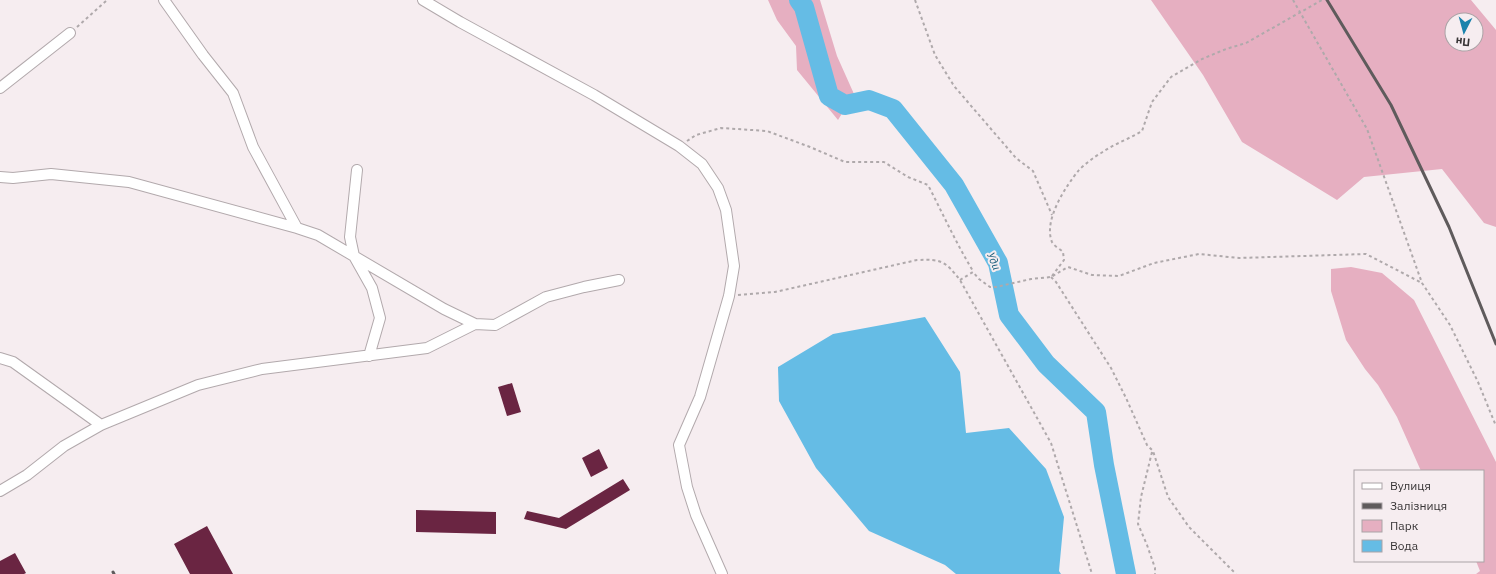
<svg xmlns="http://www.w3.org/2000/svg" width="1496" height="574" font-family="'IBM Plex Sans',sans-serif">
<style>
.green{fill:#e6afc1;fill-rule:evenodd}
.water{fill:#65bce5}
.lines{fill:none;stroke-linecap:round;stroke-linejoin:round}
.river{stroke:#65bce5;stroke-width:20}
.building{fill:#6a2542}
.minor-casing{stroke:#b2a9ac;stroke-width:12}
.path{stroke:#afa9ab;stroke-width:2;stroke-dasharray:3 3;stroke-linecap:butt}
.minor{stroke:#fff;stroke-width:10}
.rail{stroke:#5f5b5c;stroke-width:3}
.labels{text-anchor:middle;stroke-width:4;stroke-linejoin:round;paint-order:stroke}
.water-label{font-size:11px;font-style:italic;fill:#185c79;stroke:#f6edf0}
</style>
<rect width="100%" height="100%" fill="#f6edf0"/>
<path class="green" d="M768,0h52l17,56 17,38 -16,26 -41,-50 -1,-24 -19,-26z
M1151,0h320l25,30v197l-12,-4 -42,-54 -78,8 -27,23 -95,-58 -39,-67zM1452,20h24v24h-24z
M1351,267l31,6 32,27 82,162v112h-20l4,-3 -4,-10h7v-90h-62l-24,-54 -19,-32 -13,-16 -19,-29 -15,-49v-22z"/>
<path class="water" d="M925,317l35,55 6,61 43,-5 37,41 18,48 -5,54 2,3h-105l-11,-9 -76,-34 -53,-63 -37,-67 -1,-34 55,-33z"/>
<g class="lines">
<path class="river" d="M799,0l5,7 25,89 16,9 24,-5 24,9 61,76 44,78 11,52 37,49 50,48 8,53 22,109"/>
</g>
<path class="building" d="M512,383l9,29 -14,4 -9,-29z
M599,449l9,19 -17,9 -9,-19z
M623,479l7,11 -64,39 -42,-10 3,-8 32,7z
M416,510l80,2v22l-80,-2z
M207,526l26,48h-43l-16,-30z
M15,553l11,20 -2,1h-24v-13z"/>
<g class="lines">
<defs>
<path id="minor" d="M164,0l39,55 30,38 20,54 44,81
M423,0l37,22 134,73 85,51 23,18 16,24 8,22 8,56 -5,30 -29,101 -21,48 8,42 9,28 26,59
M0,88l70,-55
M357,170l-7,67 4,19 18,32 8,30 -11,38
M0,177l13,1 38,-4 78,8 168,46 21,7 126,74 31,15 20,1 51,-28 38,-10 35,-7
M0,358l13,4 88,63
M0,491l27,-16 37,-29 37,-21 97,-40 64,-16 165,-21 48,-24"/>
</defs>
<use href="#minor" class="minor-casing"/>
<path class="path" d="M915,0l20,55 19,31 62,72 17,13 19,44
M1293,0l74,129 55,154 28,42 28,57 18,44
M77,27l30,-27
M687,141l9,-6 25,-7 46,3 43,16 35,15h39l24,15 20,8c15,29 28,58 45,86
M1052,276l12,-16 -1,-8c-3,-3 -9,-6 -11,-10 -9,-22 14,-56 27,-72 6,-6 15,-13 22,-17 13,-9 28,-14 41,-22l10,-29 19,-25 31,-18 24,-10 20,-6 76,-43
M1051,277l5,5 55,86 15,30 21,47 6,6 15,46 21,30 47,47
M960,280l13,-8 6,7 11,8h6l35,-8 20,-2 17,-10 24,8 27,1 35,-13 45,-9 40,4 127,-4 56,29
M738,295l37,-3 142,-32c25,-1 28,1 43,20l91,163 41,131
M1152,452l-11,45 -3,27 9,21 8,23v6"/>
<use href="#minor" class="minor"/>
<path class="rail" d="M1327,0l64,105 58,122 47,117
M113,572l1,2"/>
</g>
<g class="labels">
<g class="water-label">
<text transform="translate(994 261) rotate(67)" y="4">Уди</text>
</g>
</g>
<rect x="1354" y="470" width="130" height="92" fill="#f6edf0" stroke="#aaa3a6"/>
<rect x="1362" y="483" width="20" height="6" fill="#ffffff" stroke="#aaa3a6"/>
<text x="1390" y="490" font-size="12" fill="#383536">Вулиця</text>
<rect x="1362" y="503" width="20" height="6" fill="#5f5b5c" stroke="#aaa3a6"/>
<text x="1390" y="510" font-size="12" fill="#383536">Залізниця</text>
<rect x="1362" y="520" width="20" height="12" fill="#e6afc1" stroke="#aaa3a6"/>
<text x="1390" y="530" font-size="12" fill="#383536">Парк</text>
<rect x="1362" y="540" width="20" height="12" fill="#65bce5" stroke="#aaa3a6"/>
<text x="1390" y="550" font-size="12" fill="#383536">Вода</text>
<g transform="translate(1464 32) rotate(186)"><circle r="19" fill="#f6edf0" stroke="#aaa3a6"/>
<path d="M0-3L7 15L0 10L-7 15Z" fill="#1a83ac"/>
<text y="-6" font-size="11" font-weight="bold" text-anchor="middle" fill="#383536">Пн</text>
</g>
</svg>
